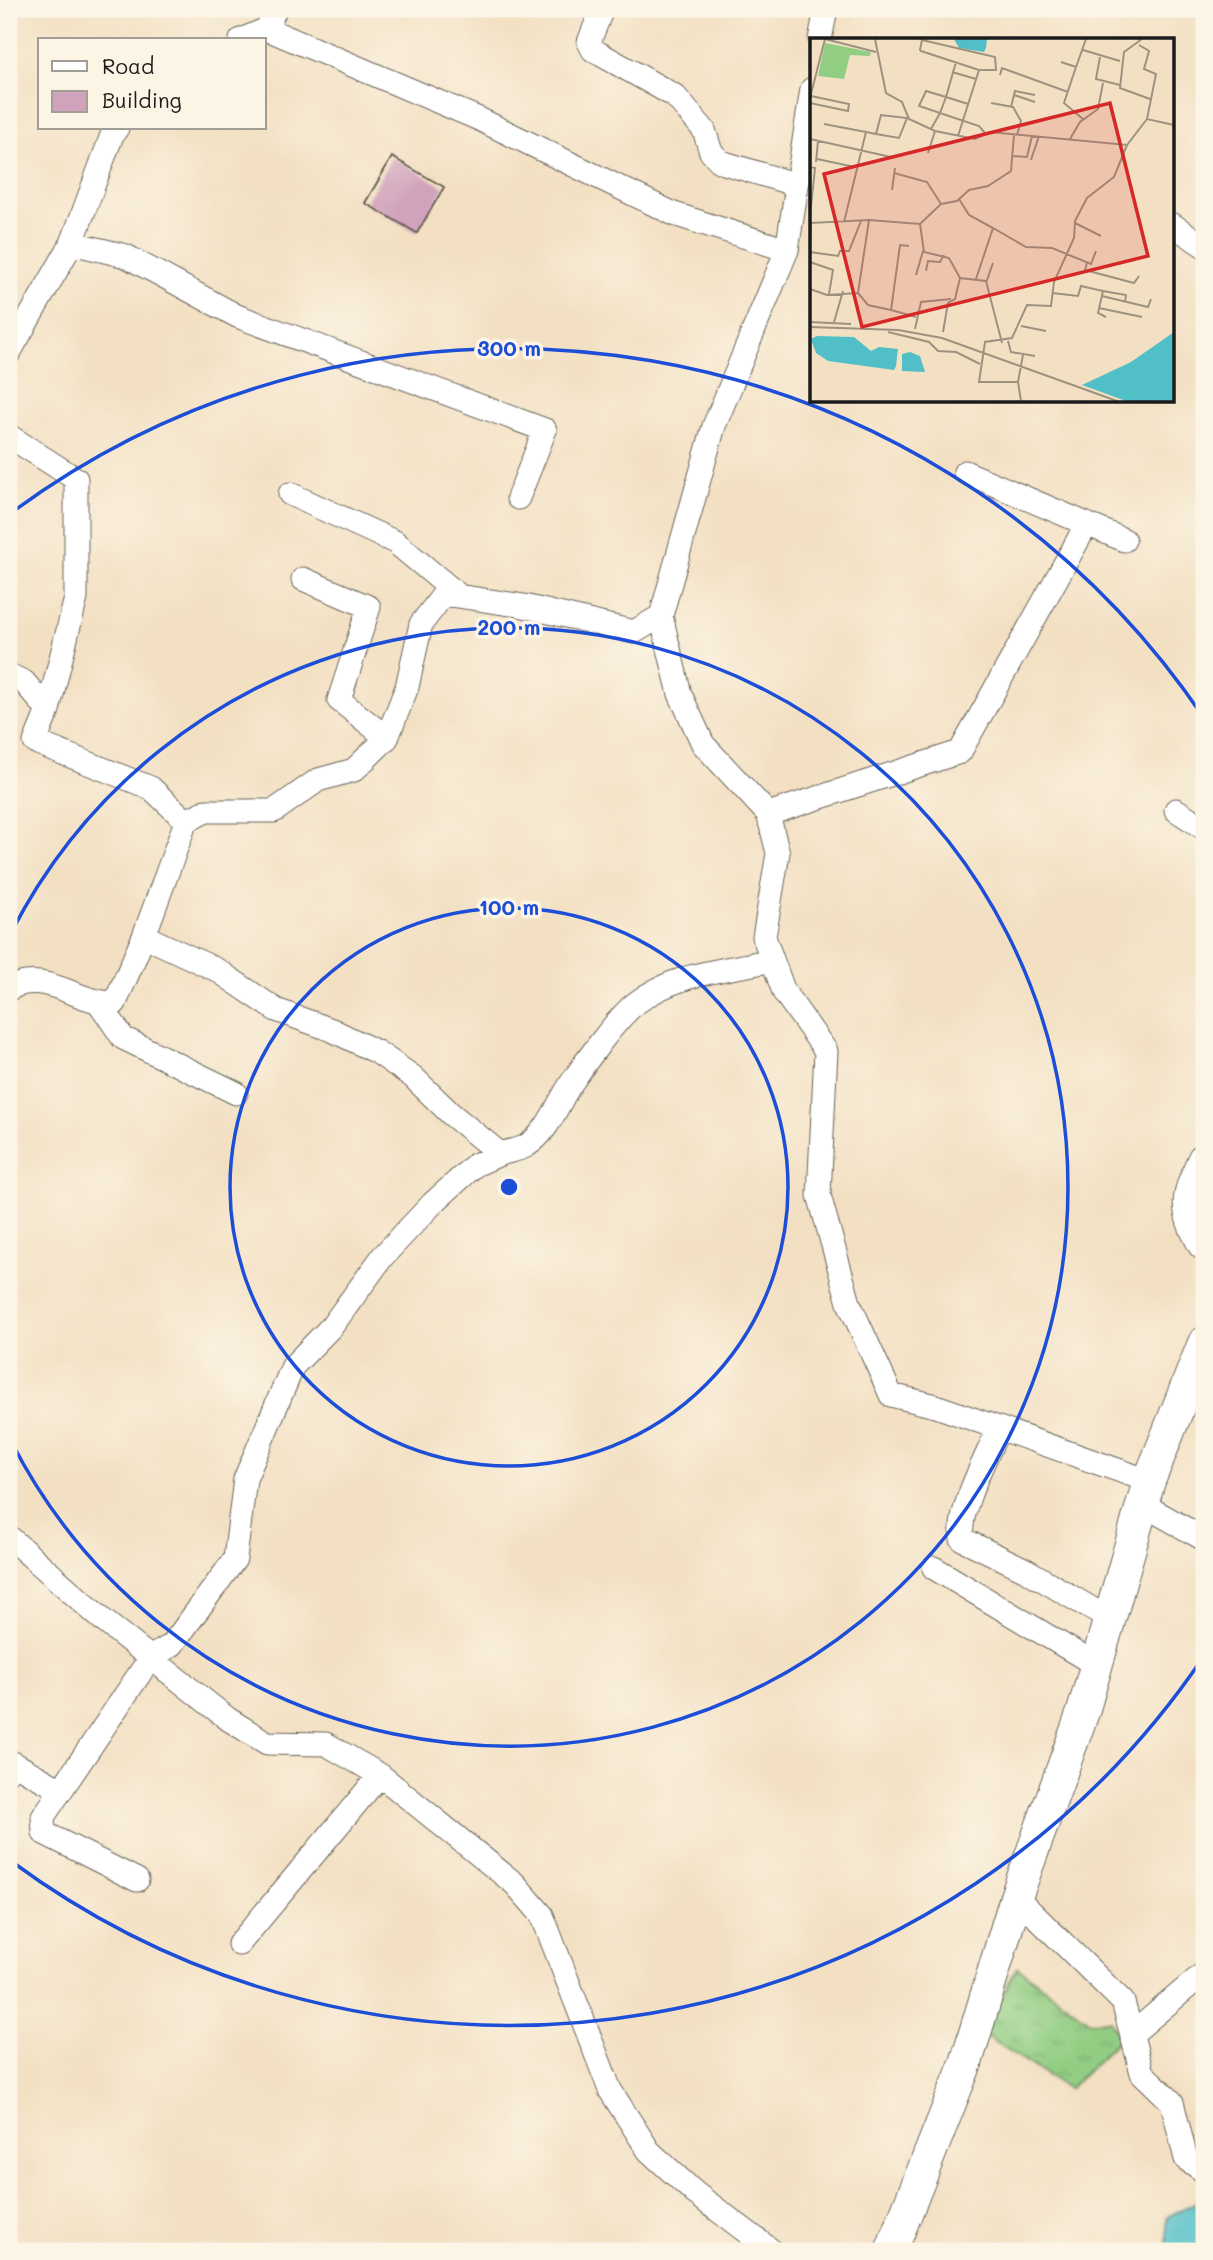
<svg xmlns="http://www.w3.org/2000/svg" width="1213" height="2260" font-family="Mali,sans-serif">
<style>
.grass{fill:url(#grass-tufts);stroke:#56744f;stroke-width:2}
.water{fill:#51bfc8;stroke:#366e72;stroke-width:2}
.building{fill:#d0a2bc}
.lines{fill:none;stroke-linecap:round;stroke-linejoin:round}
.minor-casing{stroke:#676156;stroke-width:25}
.secondary-casing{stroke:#676156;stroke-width:34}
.minor{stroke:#fff;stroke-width:23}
.secondary{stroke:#fff;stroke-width:32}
.ring{fill:none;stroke:#1d4ed8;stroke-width:3.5}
.inset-road{fill:none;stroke:#9d9280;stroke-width:2}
.view{fill:#d62828;fill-opacity:0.15;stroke:#d62828;stroke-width:3.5}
.inset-edge{fill:none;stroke:#1c1c1c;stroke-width:3.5}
.centre{fill:#1d4ed8;stroke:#fcf5e5;stroke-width:3.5}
.ring-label{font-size:21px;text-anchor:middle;font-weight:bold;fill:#1d4ed8;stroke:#fcf5e5;stroke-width:7;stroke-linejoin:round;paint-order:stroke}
</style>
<defs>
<pattern id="grass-tufts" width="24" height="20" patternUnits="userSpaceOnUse" patternTransform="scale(1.75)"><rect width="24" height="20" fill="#91cd82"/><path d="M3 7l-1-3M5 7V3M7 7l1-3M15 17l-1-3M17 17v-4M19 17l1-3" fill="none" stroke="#7caf70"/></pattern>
</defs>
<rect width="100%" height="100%" fill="#fcf5e5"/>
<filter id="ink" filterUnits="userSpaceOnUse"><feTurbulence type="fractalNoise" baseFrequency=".0143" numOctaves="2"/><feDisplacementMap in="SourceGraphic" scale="14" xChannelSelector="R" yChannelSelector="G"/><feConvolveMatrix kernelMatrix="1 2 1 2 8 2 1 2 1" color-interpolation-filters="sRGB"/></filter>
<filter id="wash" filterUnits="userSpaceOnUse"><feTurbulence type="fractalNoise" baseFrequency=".00686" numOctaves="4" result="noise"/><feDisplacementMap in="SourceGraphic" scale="28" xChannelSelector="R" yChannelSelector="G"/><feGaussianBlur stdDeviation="1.57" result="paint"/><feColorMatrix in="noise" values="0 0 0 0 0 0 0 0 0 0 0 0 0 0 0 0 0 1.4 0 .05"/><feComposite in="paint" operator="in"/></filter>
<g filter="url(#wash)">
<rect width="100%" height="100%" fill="#f3e0c3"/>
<path class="grass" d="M1017,1967l72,54 21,-1 10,18 -51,51 -86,-55z"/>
<path class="water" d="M1204,2198v53h-37v-34z"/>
<g id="blocks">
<path class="building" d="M392,157l52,30 -27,46 -52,-30z"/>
</g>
</g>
<g filter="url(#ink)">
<use href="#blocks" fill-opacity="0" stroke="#676156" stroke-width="2"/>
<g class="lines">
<defs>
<path id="minor" d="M275,9l-8,20 212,90 195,95 113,36
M602,9l-13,33 4,8 82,46 29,34 7,22 10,10 76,23
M241,40l26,-11
M820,40l6,-31
M812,89l-25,161 -73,176 -53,190 19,78 23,50 65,70 10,39 -14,84 20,55 42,59 -7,144 30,108 42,92 45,11 213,75
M1173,225l31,21
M72,243l40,-108 5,-7
M9,353l63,-110 54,13 111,60 308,114 -27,68
M9,436l67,43v119l-28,112
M965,472l159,68
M290,494l105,48 61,51
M303,579l66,28 -30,93 48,38
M9,675l15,7 24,28 -13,32 116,46 35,33
M1176,810l28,18
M768,814l192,-62 127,-228
M144,936l73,34 59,40 56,20 45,22 36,25 38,37 49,40c8,-3 19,-4 26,-8 23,-14 31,-42 46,-64 14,-21 45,-64 64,-79 40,-31 90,-32 136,-43
M9,989c34,-21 69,15 106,14l29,-67 42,-115 20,-10h68l44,-31 36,-10 33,-32 20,-51 14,-63 23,-30 80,12 110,26 27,-16
M100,1004l23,34 113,55
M999,1428c-13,31 -41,79 -37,111l64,31 83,49
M1142,1504l62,35
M9,1537l95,84 124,98 39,24 59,1 54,31 135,109 27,31 68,175 39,61 46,42 77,58
M934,1568l162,97
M9,1771l4,-8 48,27
M137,1880l-93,-47 -1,-16 108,-160 21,-12 63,-86 10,-80 48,-113 39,-40 51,-70 50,-53 42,-38 25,-11
M1016,1897l107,105 19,71 30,29 14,57 18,12
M239,1944l141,-169
M1132,2034l72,-61"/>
<path id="secondary" d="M1204,1159c-17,37 -21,48 0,85
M891,2251l75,-188 50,-166 67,-185 66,-231 55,-138"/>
</defs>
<use href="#minor" class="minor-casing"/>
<use href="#secondary" class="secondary-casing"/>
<use href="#minor" class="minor"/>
<use href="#secondary" class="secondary"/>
</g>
</g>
<g class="ring">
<circle cx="509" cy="1187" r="279"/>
<path d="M11 933A559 559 0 1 1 11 1441"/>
<path d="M1204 1656A838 838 0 0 1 11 1861M11 513A838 838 0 0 1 1204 718"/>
</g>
<g transform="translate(810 38)">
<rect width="364" height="364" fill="#f3e0c3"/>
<path d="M15,5l46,9 -1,4 -20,-1 -6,24 -26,-3z" fill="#91cd82"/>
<path d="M144,1h33l-1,9 -2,4 -25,-4zM364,294v69h-48l-44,-16 49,-23zM7,298l37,1 17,14 8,-4 19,2 -2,17 -2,4 -66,-9 -12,-8 -5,-14zM100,314l10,4 5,16 -23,-1v-17z" fill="#51bfc8"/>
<path class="inset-road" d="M65,1l11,54 16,9 7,17 26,12 40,8 15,-7 137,13 20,-26 27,6M332,1l-18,13 -4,36 30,11M112,2l73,17 1,13h-17l-58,-19 -1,-1 2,-10v-1M329,7l10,6 -5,18 12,5 -9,45M273,12l37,11M290,19l-4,22 24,6M146,24l-10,35 22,7M251,24l15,5 -12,36 20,17M266,29l10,-28M142,34l24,7M190,37l2,-7 66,24M116,53l20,6 -6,16 -21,-7zM204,57l21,7M0,60l15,-59 51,13M0,65l38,8 1,-7 -38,-8M181,65l22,4 8,14 -4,14M201,69l4,-16 20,4M14,86l42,8M121,91l9,-16 39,13 6,7M148,98l21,-66M0,101l81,18M260,101l10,-17 18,-13 5,-26M118,115l7,-22M202,118l15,1 5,-21M7,121l38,8M221,122l8,-24M6,124l2,-21M0,129l5,1 -5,48M84,135l33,9 14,22M82,152l3,-22M149,161l10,16 24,13 -17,51M34,184l22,-90 10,2 23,4 8,-20 -26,-3 -5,19M0,185l59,-3 51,4 21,-20 16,-3 12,-11 19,-4 23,-15 3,-36M265,185l26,13M110,186l4,28 25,6 11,20 26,3 16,62M183,190l33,19 26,1 39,16 5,-13M99,208l-9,-1 -9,65 25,7M0,209l1,-25M0,214l28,4 2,-5h9l12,-30M0,224l23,8 -4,24M277,225l-2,7 49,13 5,-7M116,233l2,-10 12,1 4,-7M106,237l7,-24M176,245l7,-20M0,251l17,6 31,-2 11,-73M293,253l23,4 -1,7M48,255l10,12 23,5M242,255l26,3 3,-10 22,5 -5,22 8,4M292,258l46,11 3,-8M289,270l43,9M0,284l41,2M24,284l9,-31M211,288l25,5M0,289l88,3 44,8 175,63M105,291l6,-27 30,-3M78,294l41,10 9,9 18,1 24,12M133,294l5,-29 7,-4 5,-21M198,303l3,11 24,4M208,344l5,-27M211,363l-3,-19h-39l6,-40 27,-4 15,-33 24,1 3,-24 20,-44 1,-17 12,-23 27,-21 13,-32"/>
<path class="view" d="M300,65l38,153 -286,71 -38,-153z"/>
<rect width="364" height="364" class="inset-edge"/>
</g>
<circle cx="509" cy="1187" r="10" class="centre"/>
<g class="ring-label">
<text x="509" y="356">300 m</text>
<text x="509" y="635">200 m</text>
<text x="509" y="915">100 m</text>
</g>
<rect width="1213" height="2260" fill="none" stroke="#fcf5e5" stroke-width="35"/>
<rect x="38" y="38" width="228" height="91" fill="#fcf5e5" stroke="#a29e95" stroke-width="2"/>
<rect x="52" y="61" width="35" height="10" fill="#ffffff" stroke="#a29e95" stroke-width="2"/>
<text x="102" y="74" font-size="21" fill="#1c1c1c">Road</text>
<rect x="52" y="91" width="35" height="21" fill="#d0a2bc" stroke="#a29e95" stroke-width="2"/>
<text x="102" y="108" font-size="21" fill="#1c1c1c">Building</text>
</svg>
